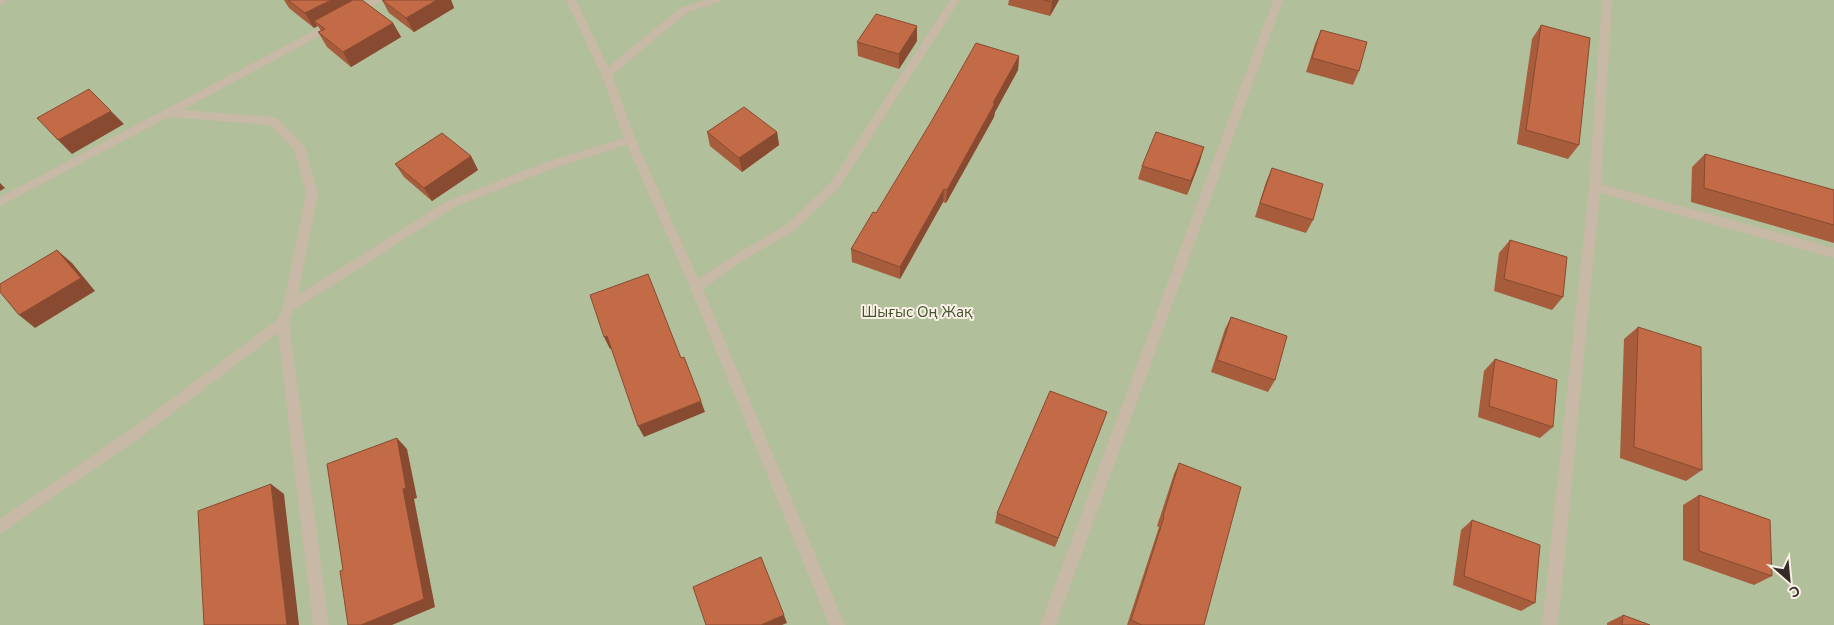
<svg xmlns="http://www.w3.org/2000/svg" width="1834" height="625" font-family="'Nunito Sans',sans-serif">
<style>
.green{fill:#b1bf9b}
.lines{fill:none;stroke-linecap:round;stroke-linejoin:round}
.service{fill:#c8b8a6;fill-rule:evenodd}
.wall{fill:#a75c3c}
.shaded-wall{fill:#884b31}
.building{fill:#c26b46;stroke:#884b31}
.labels{text-anchor:middle;stroke-width:4;stroke-linejoin:round;paint-order:stroke}
.park-label{font-size:15px;fill:#42522c;stroke:#f9f1e6}
</style>
<rect width="100%" height="100%" fill="#f1e7da"/>
<path class="green" d="M0,0h1834v625h-1834z"/>
<g class="lines">
<path class="service" d="M0,0h8l-8,5z
M370,0h13l-25,15h-8v-4z
M566,0h10l32,67 72,-59 26,-8h16l-2,2 -32,10 -76,63 24,65 62,139 38,-25 50,-29 44,-42 120,-183h10l-122,189 -44,42 -50,29 -41,29 142,336h-16l-139,-338 -63,-142 -73,23 -99,39 -161,103 -5,12 40,303h-16l-35,-292 -137,104 -141,97v-15l131,-90 147,-110 5,-12 23,-114 -12,-44 -24,-24 -101,-8 -169,89v-9l330,-175h8v4l-156,84 91,7 4,1 28,29 13,46 -20,102 149,-94 99,-39 78,-24 -23,-64z
M1273,0h10l-227,625h-16z
M1602,0h10l-11,184 233,64v10l-234,-65 -42,432h-16l47,-438z"/>
</g>
<path class="wall" d="M284,0h78l31,23 8,14 -50,30 -24,-20 -9,-15 3,-1 -3,-5 -4,2 -25,-20z
M382,0h69l3,8 -40,24 -25,-19z
M1009,0h50l-9,16 -42,-11z
M1541,25l38,120 -11,14 -51,-15 15,-105z
M1321,30l38,41 -6,14 -47,-13 9,-28z
M917,41l-18,28 -41,-13 -1,-14z
M1019,56l-1,14 -23,42 -1,5 -48,86 -3,-1 -43,77 -48,-17 -1,-13z
M707,132h70l2,13 -37,27 -32,-26z
M1705,154l129,36v53l-143,-41 1,-35z
M471,156l7,14 -46,31 -28,-24 -9,-13z
M1200,161l-13,34 -49,-16 4,-13z
M1272,168l41,52 -7,13 -51,-16 11,-35z
M1510,240l53,57 -11,13 -58,-19 5,-38z
M1231,317l44,63 -7,12 -57,-20 14,-43z
M1638,327l64,143 -16,11 -66,-23 4,-119z
M1495,359l58,68 -13,11 -62,-21 6,-46z
M1107,412l-52,135 -60,-24 2,-10z
M1179,463l25,162h-77l32,-98 -2,-1 17,-52z
M1699,495l73,81 -18,9 -71,-25v-55z
M1472,520l63,83 -14,8 -68,-26 8,-55z
M1623,615l27,10h-43v-2z"/>
<path class="shaded-wall" d="M331,0h24l-41,21 3,5 -3,2 -9,-15z
M437,0h14l3,8 -40,24 -8,-14z
M1053,0h6l-9,16 2,-14z
M393,23l8,14 -50,30 -8,-15z
M917,26v15l-18,28v-15z
M1019,56l-1,14 -23,42 -1,5 -48,86 1,-13 46,-87z
M111,111l13,13 -52,30 -14,-14z
M777,132l2,13 -37,27 -3,-14z
M1204,147l-4,14 -13,34 4,-14z
M471,156l7,14 -46,31 -8,-13z
M0,183l5,5 -5,3z
M944,189l-1,13 -43,77v-12z
M57,250l15,13 23,28 -60,37 -16,-13z
M607,336l6,12 -3,1 -6,-12z
M701,401l4,11 -61,25 -6,-11z
M1107,412l-4,11 -48,124 3,-9z
M397,438l10,11 10,49 -3,1 21,108 -43,18h-31l42,-136z
M271,484l13,10 15,131h-12z
M784,615l3,8 -5,2h-21z"/>
<path class="building" d="M288,0h43l-26,13z
M353,0h9l31,23 -50,29 -25,-20 7,-3 -11,-8z
M382,0h55l-31,18z
M1044,0h9l-1,2z
M876,14l41,12 -18,28 -42,-12z
M1541,25l49,13 -11,107 -53,-15z
M1321,30l46,12 -8,29 -47,-13z
M976,43l43,13 -26,47h2l-48,87 -3,-1 -44,78 -49,-18 22,-37 3,1 55,-91z
M89,89l22,22 -53,29 -21,-22z
M744,107l33,25 -38,26 -32,-26z
M1156,132l48,15 -13,34 -49,-15z
M442,133l29,23 -47,32 -29,-24z
M1705,154l129,36v35l-130,-37z
M1272,168l51,16 -10,36 -53,-17z
M1510,240l57,17 -4,40 -59,-18z
M57,250l24,28 -62,37 -19,-23v-8z
M648,274l33,84 3,-1 17,44 -63,25 -31,-90 -3,1 -14,-42z
M1231,317l56,19 -12,44 -58,-20z
M1638,327l63,20 1,123 -68,-23z
M1495,359l62,21 -4,47 -64,-21z
M1050,391l57,21 -49,126 -61,-25z
M397,438l9,50 -3,1 21,110 -63,26h-13l-8,-54 3,-1 -16,-106z
M1179,463l62,24 -37,138h-62l-11,-5 33,-103 -1,-1z
M271,484l16,141h-83l-6,-114z
M1699,495l71,25 2,56 -73,-25z
M1472,520l68,25 -5,58 -71,-27z
M761,557l23,58 -23,10h-55l-13,-38z
M1623,615l27,10h-28z"/>
<g class="labels">
<g class="park-label">
<text x="917" y="317">Шығыс Оң Жақ</text>
</g>
</g>
<g transform="translate(1789 580) rotate(153)" stroke="#f9f1e6" stroke-width="4" paint-order="stroke">
<path d="M0-4L9 19L0 12L-9 19Z" fill="#352c27"/>
<text y="-8" font-size="14" font-weight="bold" text-anchor="middle" fill="#352c27">С</text>
</g>
</svg>
